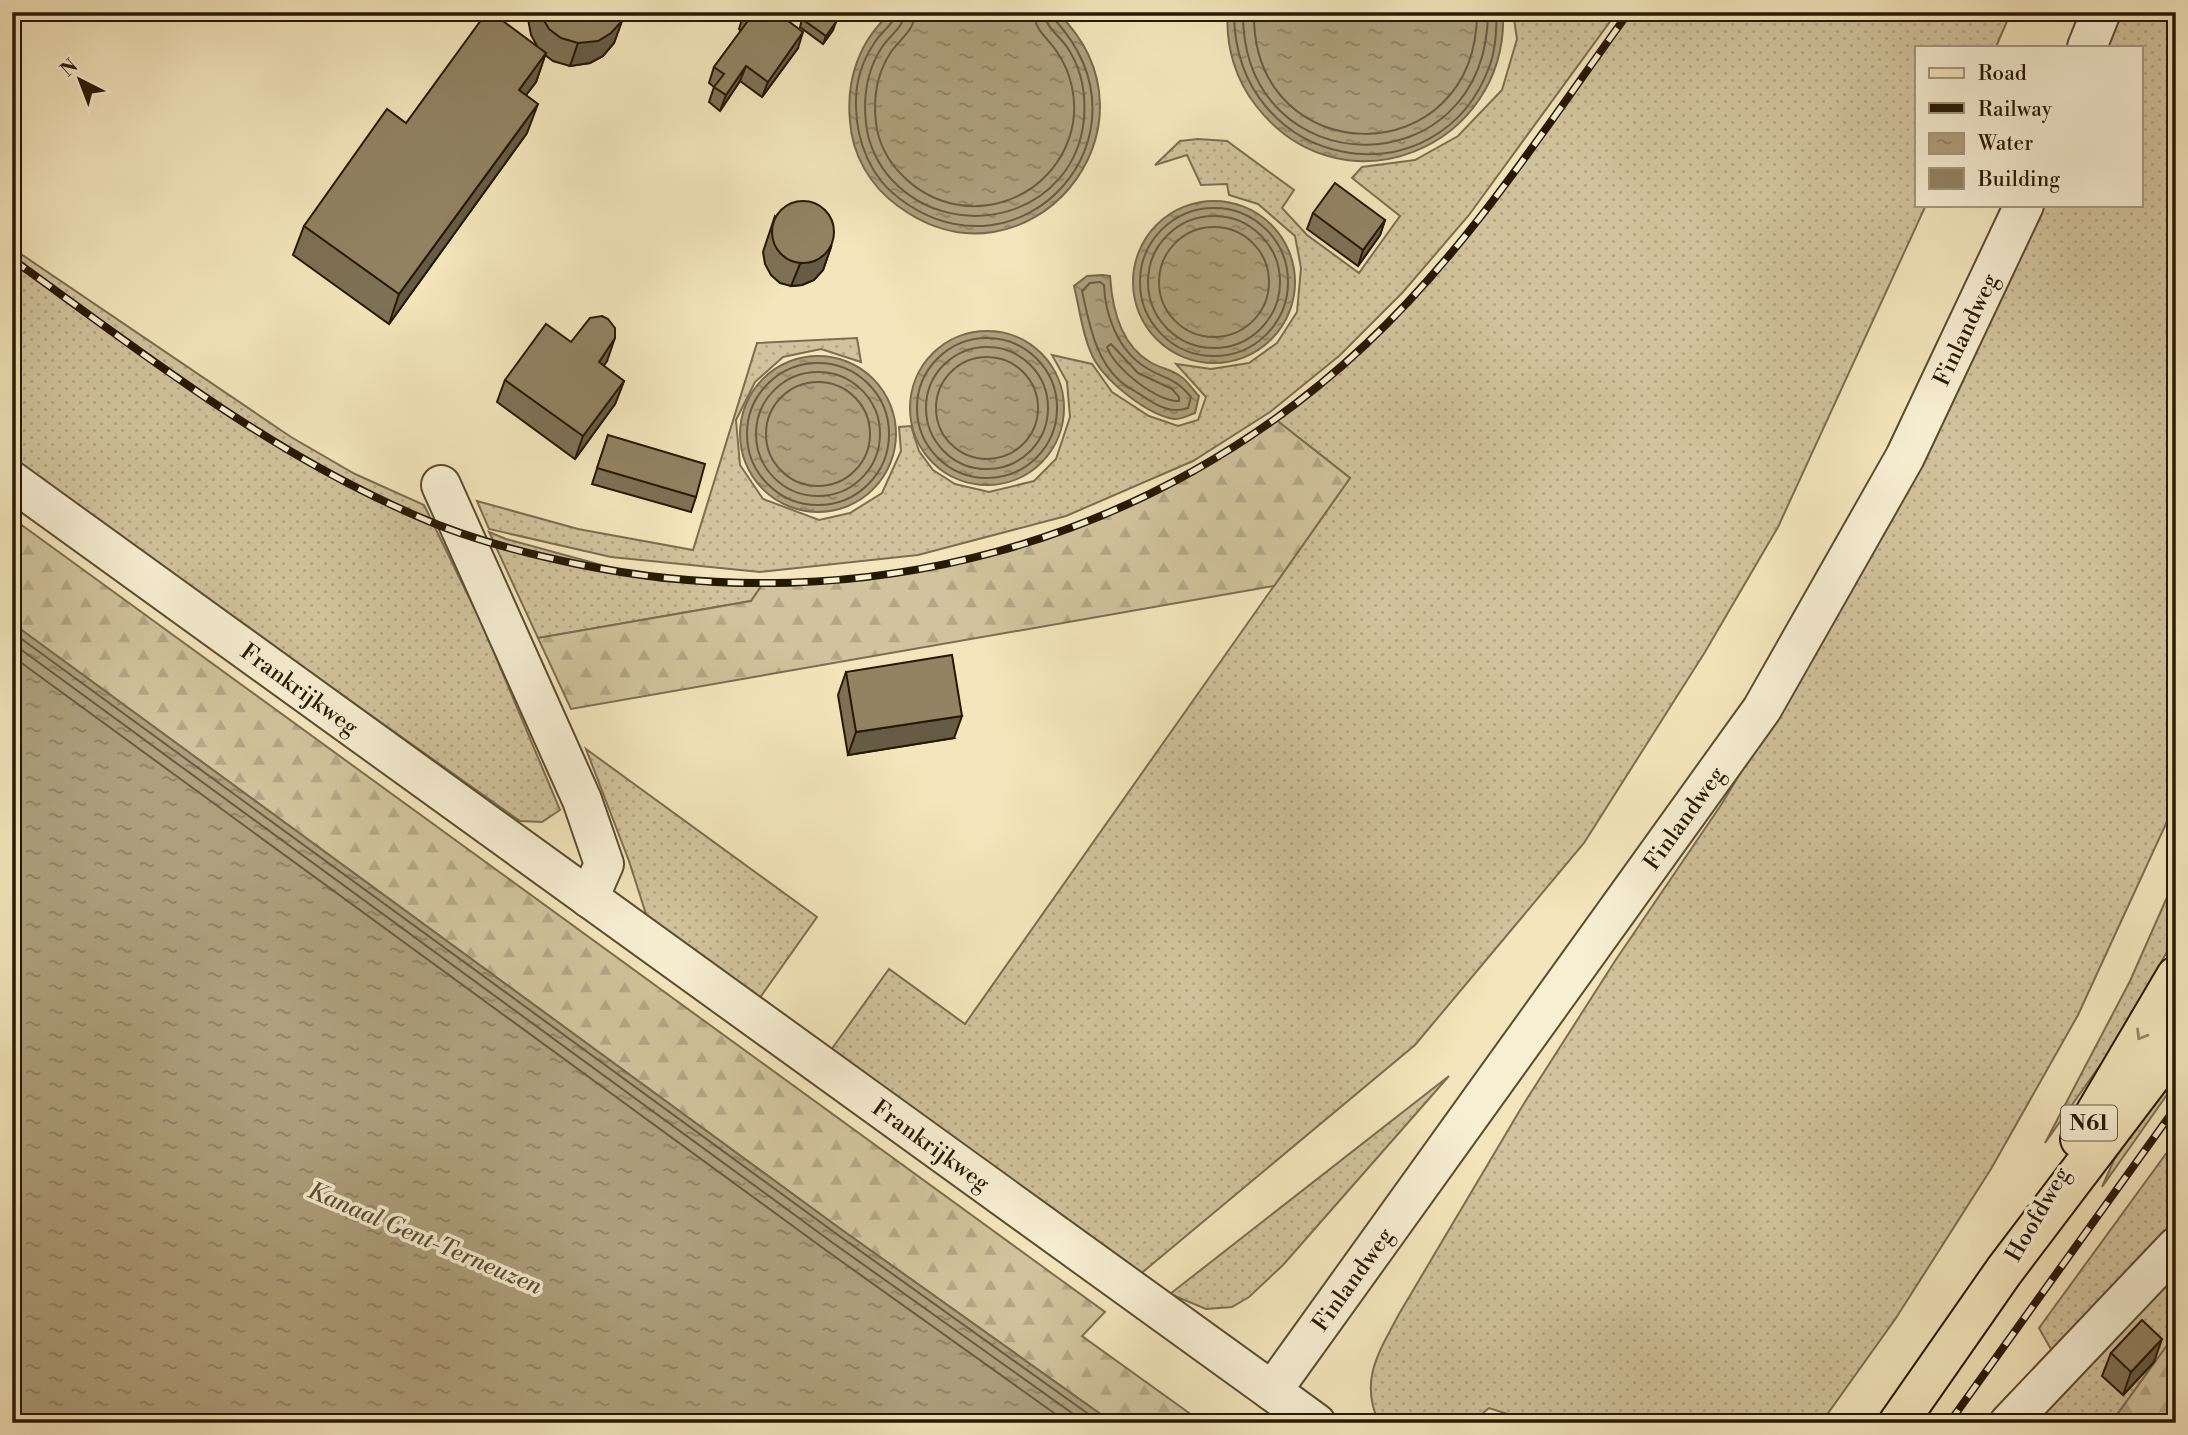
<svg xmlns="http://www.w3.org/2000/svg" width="2188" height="1435" font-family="'Libre Bodoni',serif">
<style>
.grass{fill:url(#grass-dots);stroke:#7c6e50;stroke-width:2}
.forest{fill:url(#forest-firs);stroke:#7c6e50;stroke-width:2}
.water{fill:url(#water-ripples);stroke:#786a4c;stroke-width:2}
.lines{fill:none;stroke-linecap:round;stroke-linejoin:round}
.shore{stroke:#6a5c40;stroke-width:2}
.minor-casing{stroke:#5a4c31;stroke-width:42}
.tertiary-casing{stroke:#5a4c31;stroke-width:42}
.primary-casing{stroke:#271803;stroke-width:42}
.minor{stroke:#f8efd3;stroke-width:38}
.tertiary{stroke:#f8efd3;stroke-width:38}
.primary{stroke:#f4e6bc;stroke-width:38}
.rail-casing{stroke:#271803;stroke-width:8}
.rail{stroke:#f8efd3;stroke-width:5;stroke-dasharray:16;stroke-linecap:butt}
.wall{fill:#7e7155;stroke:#271803;stroke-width:2}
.shaded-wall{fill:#665c45;stroke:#271803;stroke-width:2}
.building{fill:#928363;stroke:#271803;stroke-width:2}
.oneway{stroke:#988969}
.labels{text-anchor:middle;stroke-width:7;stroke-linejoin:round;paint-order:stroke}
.shield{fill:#f8efd3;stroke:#665841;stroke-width:2}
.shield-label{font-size:21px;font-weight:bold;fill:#271803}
.street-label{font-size:23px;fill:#271803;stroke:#f8efd3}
.water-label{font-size:24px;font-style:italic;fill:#5d4e34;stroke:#f8efd3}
</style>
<defs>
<pattern id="grass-dots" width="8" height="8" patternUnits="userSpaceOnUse" patternTransform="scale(1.75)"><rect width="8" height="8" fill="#d1c39d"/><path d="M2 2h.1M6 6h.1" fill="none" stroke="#b3a786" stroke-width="1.8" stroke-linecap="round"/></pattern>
<pattern id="forest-firs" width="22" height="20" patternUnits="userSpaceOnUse" patternTransform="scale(1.75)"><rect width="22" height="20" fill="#d1c39d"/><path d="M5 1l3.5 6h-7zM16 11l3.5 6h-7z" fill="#b3a786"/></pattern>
<pattern id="water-ripples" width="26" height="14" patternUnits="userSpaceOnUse" patternTransform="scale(1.75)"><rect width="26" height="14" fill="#aea07d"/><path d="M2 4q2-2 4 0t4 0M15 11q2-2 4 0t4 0" fill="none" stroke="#8e8164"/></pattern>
</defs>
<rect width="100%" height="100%" fill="#f4e6bc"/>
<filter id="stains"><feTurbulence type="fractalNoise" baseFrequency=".00286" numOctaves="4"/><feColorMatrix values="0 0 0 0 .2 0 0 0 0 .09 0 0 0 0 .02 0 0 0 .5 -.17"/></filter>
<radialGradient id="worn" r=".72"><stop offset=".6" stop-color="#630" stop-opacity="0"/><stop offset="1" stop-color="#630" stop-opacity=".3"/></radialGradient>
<path class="grass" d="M1513,12h104l-148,203 -66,77 -64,64 -69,56 -77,49 -127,55 -148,39 -158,17 -149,-15 -122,-28 -12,-28 101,28 115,21 64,-207 100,-5 4,24 -40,-13 -38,8 -28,25 -19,38 4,45 23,34 56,21 31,-7 32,-20 19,-42 -2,-24 12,-1 8,25 14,19 22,14 34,8 45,-11 22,-22 14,-42 -3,-35 -15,-27 40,9 20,28 37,24 29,10 20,-6 8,-23 -30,-33 35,5 38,-6 28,-20 20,-31 4,-44 -6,-32 -37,-32 -29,-9 -2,-11 -26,1 -14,-30 -32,10 25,-24 18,-2 29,2 67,49 -12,18 25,27 52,38 41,-57 -48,-38 10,-11 53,-7 43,-24 44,-46 15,-51z
M1630,12h381l-15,35h-79v158h9l-148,322 -73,125 -121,191 -169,202 -277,231 -312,-219 63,-88 76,55 385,-546 -75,-59c150,-104 249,-261 355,-407z
M2120,12h56v790l-98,213 -87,154 -95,149 -75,105h-285l-47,-15 -18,15h-92c-20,-43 0,-71 20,-109l124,-209 92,-144 106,-156 126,-207 193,-393h101v-158h-35z
M12,248l279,189 64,37 69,31 58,119 78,186 -18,12 -22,-1 -508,-360z
M489,532l17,7 154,42 102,4 -11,16 -213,37z
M586,749l231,168 -63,89 -102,-73 -23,-72z
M2176,877v59l-63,111 -68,96 85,-162z
M2176,1067v15l-74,105 12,-27z
M1449,1076l-166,189 -34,32 -17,10 -26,2 -36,-15z
M2176,1140v85l-124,126 -13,-23z
M2176,1264v69l-65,90h-72l8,-23z"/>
<path class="forest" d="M1275,419l75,59 -76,108 -703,123 -33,-71 213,-37 11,-16 107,-6 115,-23 110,-37 119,-58z
M12,518l1093,794 -23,24 121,87h-90l-271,-193 -830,-607z
M2176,1333v90h-65z"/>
<path class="water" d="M892,12h165c118,115 -31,289 -159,194 -27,-19 -46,-51 -48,-85 -4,-41 9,-81 42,-109z
M1228,12h275c6,136 -160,204 -246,95 -21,-26 -32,-61 -29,-95z
M1133 282a81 81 0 1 1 162 0a81 81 0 1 1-162 0Z
M1102,275l8,1c2,32 11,69 40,86 10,6 22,8 30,14 7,4 13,14 19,20l-4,17c-6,2 -15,7 -21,6 -26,-4 -66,-36 -79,-58 -12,-22 -15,-50 -21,-75l13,-10z
M910 408a77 77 0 1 1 154 0a77 77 0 1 1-154 0Z
M740 434a78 78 0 1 1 156 0a78 78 0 1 1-156 0Z
M12,623l830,607 271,193h-1101z"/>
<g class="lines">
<path class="shore" d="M896,12c-1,11 -15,20 -21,30 -13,19 -20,42 -19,65 1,36 15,71 44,92 121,90 262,-64 154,-180l-1,-7
M905,12c-1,15 -15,23 -23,35 -15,23 -19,49 -16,76 2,21 12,42 26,57 64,68 184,35 192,-62 2,-25 -3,-50 -17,-71 -8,-12 -22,-20 -23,-35
M915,12c0,18 -14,26 -24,40 -14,21 -18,46 -15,71 2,19 12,38 25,51 58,61 157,30 172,-51 4,-24 -2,-51 -16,-71 -9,-14 -23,-22 -23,-40
M1234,12c0,160 205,195 256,53 6,-17 6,-35 7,-53
M1243,12c-2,175 244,179 245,0
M1254,12c-3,161 223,164 223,0
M1140 282a74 74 0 1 1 148 0a74 74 0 1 1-148 0Z
M1148 282a66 66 0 1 1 132 0a66 66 0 1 1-132 0Z
M1159 282a55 55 0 1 1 110 0a55 55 0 1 1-110 0Z
M1100,282l4,3c1,30 14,65 41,82 20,13 28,9 46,30l-3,11c-15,5 -27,0 -41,-9 -8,-6 -19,-11 -27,-18 -25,-22 -31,-59 -38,-90l8,-8z
M917 408a70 70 0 1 1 140 0a70 70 0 1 1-140 0Z
M1111,344l27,29 34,16 7,8v4c-21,2 -66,-34 -72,-54z
M926 408a61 61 0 1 1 122 0a61 61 0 1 1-122 0Z
M936 408a51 51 0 1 1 102 0a51 51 0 1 1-102 0Z
M747 434a71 71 0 1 1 142 0a71 71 0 1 1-142 0Z
M756 434a62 62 0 1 1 124 0a62 62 0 1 1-124 0Z
M766 434a52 52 0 1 1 104 0a52 52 0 1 1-104 0Z
M12,632l826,603 263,188
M12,643l821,600 253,180
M12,656l815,595 241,172"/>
<defs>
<g id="minor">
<path id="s1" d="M12,481l1260,910"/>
<path d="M441,485l141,315 22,64 -15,34"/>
<path d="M2009,1423l167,-176"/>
</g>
<g id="tertiary">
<path d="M2087,47l14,-35"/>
<path id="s2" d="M1316,1423l-44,-32 490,-682 143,-252 119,-252"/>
</g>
<path id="primary" d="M2080,1139l96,-163
M1898,1423l106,-152 172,-227"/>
</defs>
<use href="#minor" class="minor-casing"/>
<use href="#tertiary" class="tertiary-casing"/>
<use href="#primary" class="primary-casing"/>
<use href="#minor" class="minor"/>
<use href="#tertiary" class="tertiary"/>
<use href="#primary" class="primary"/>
<defs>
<path id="rail" d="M12,259c132,95 257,194 407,258 50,22 105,36 158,47 284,59 576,-20 788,-219 104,-97 181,-219 264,-333
M1949,1423l227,-316"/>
</defs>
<use href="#rail" class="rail-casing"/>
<use href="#rail" class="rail"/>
</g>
<path class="wall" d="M530,12h95l-11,31 -11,13 -13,7 -20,3 -17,-5 -8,-6 -9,27 -10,13 1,38 -138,191 -96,-69 11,-29 102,-103 131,-77 -6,-11 -3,-16z
M744,13l54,35 -36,49 -22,-16 -20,30 -11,-9 5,-15 -5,-4 5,-16 27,-36 -2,-2z
M802,19l31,11 -10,14 -23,-17z
M1313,213l72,7 -5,15 -22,31 -51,-37z
M775,216l56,31 -8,23 -9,10 -12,5 -11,1 -11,-3 -9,-8 -6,-11 -2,-12z
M571,342l36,19 -4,5 21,15 -9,23 -40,55 -78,-57 8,-22z
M608,435l88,62 -5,15 -99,-28z
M846,672l108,66 -106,17 -10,-60z
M2111,1353l43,9 -31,33 -21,-19z"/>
<path class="shaded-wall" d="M622,21l-8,22 -11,13 -13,7 -20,3 8,-23z
M836,22l-3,8 -10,14 3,-8z
M803,32l-5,16 -36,49 6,-15z
M546,53l-10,29 -28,37 11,-29z
M746,66l-6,15 -20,30 6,-16z
M538,104l-11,29 -138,191 10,-30z
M1385,220l-5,15 -22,31 5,-16z
M831,247l-8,23 -9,10 -12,5 -11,1 9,-22z
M615,338l-8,23 -17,24 9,-23z
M624,381l-9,23 -40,55 8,-23z
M962,716l-8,22 -106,17 8,-23z
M2162,1339l-8,23 -31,33 8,-23z"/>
<path class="building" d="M487,12h4l55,41 -27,37 19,14 -139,190 -95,-68 83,-117 19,14z
M625,12l-3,9 -11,12 -13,8 -20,2 -17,-5 -12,-9 -10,-17z
M745,12h31l27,20 -35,50 -22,-16 -20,29 -12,-8 10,-13 -10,-7 36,-49 -6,-5z
M807,12h16l13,10 -10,14 -24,-17z
M1335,183l50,37 -22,30 -50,-37z
M772 232a31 31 0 1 1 62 0a31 31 0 1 1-62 0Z
M602,316l6,3 7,9v10l-16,24 25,19 -41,55 -78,-56 41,-56 25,18 19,-24z
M608,435l97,29 -9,33 -99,-29z
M952,655l10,61 -106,16 -10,-60z
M2142,1320l20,19 -31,33 -20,-19z"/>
<defs><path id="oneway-chevron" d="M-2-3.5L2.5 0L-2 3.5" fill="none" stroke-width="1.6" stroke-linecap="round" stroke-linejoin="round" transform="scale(1.75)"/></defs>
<use class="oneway" href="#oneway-chevron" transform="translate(2141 1035) rotate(121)"/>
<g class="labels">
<rect class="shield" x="2061" y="1105.5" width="56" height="35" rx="5"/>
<g class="shield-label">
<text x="2089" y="1130">N61</text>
</g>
<g class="street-label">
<text dy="8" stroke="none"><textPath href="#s2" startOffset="1325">Finlandweg</textPath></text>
<text dy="8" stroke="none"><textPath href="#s1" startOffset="355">Frankrijkweg</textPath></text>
<text dy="8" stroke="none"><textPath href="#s2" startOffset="760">Finlandweg</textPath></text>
<text dy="8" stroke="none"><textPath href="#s1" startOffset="1134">Frankrijkweg</textPath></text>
<text transform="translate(2037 1214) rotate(-60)" y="8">Hoofdweg</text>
<text dy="8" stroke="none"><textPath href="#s2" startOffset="192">Finlandweg</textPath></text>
</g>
<g class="water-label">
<text transform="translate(425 1238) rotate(23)" y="8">Kanaal Gent-Terneuzen</text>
</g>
</g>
<rect width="2188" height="1435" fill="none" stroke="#f4e6bc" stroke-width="42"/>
<rect x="14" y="14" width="2160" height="1407" fill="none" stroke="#271803" stroke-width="3.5"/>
<rect x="21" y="21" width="2146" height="1393" fill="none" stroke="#271803" stroke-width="2"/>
<rect x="1915" y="46" width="228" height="161" fill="#f8efd3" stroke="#a49980" stroke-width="2"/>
<rect x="1929" y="68" width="35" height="10" fill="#f4e6bc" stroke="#a49980" stroke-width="2"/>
<text x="1978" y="80" font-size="21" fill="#271803">Road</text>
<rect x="1929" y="103" width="35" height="10" fill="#271803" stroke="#a49980" stroke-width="2"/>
<text x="1978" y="116" font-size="21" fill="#271803">Railway</text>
<rect x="1929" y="133" width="35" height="21" fill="url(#water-ripples)" stroke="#a49980" stroke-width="2"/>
<text x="1978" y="150" font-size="21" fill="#271803">Water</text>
<rect x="1929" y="168" width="35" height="21" fill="#928363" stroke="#a49980" stroke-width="2"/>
<text x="1978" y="186" font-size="21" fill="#271803">Building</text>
<g transform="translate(80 80) rotate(318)" stroke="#f8efd3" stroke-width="5" paint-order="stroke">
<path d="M0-5L12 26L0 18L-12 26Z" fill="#271803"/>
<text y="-10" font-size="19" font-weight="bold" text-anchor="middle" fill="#271803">N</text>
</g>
<rect width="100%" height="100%" filter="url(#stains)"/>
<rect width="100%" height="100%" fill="url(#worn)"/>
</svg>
